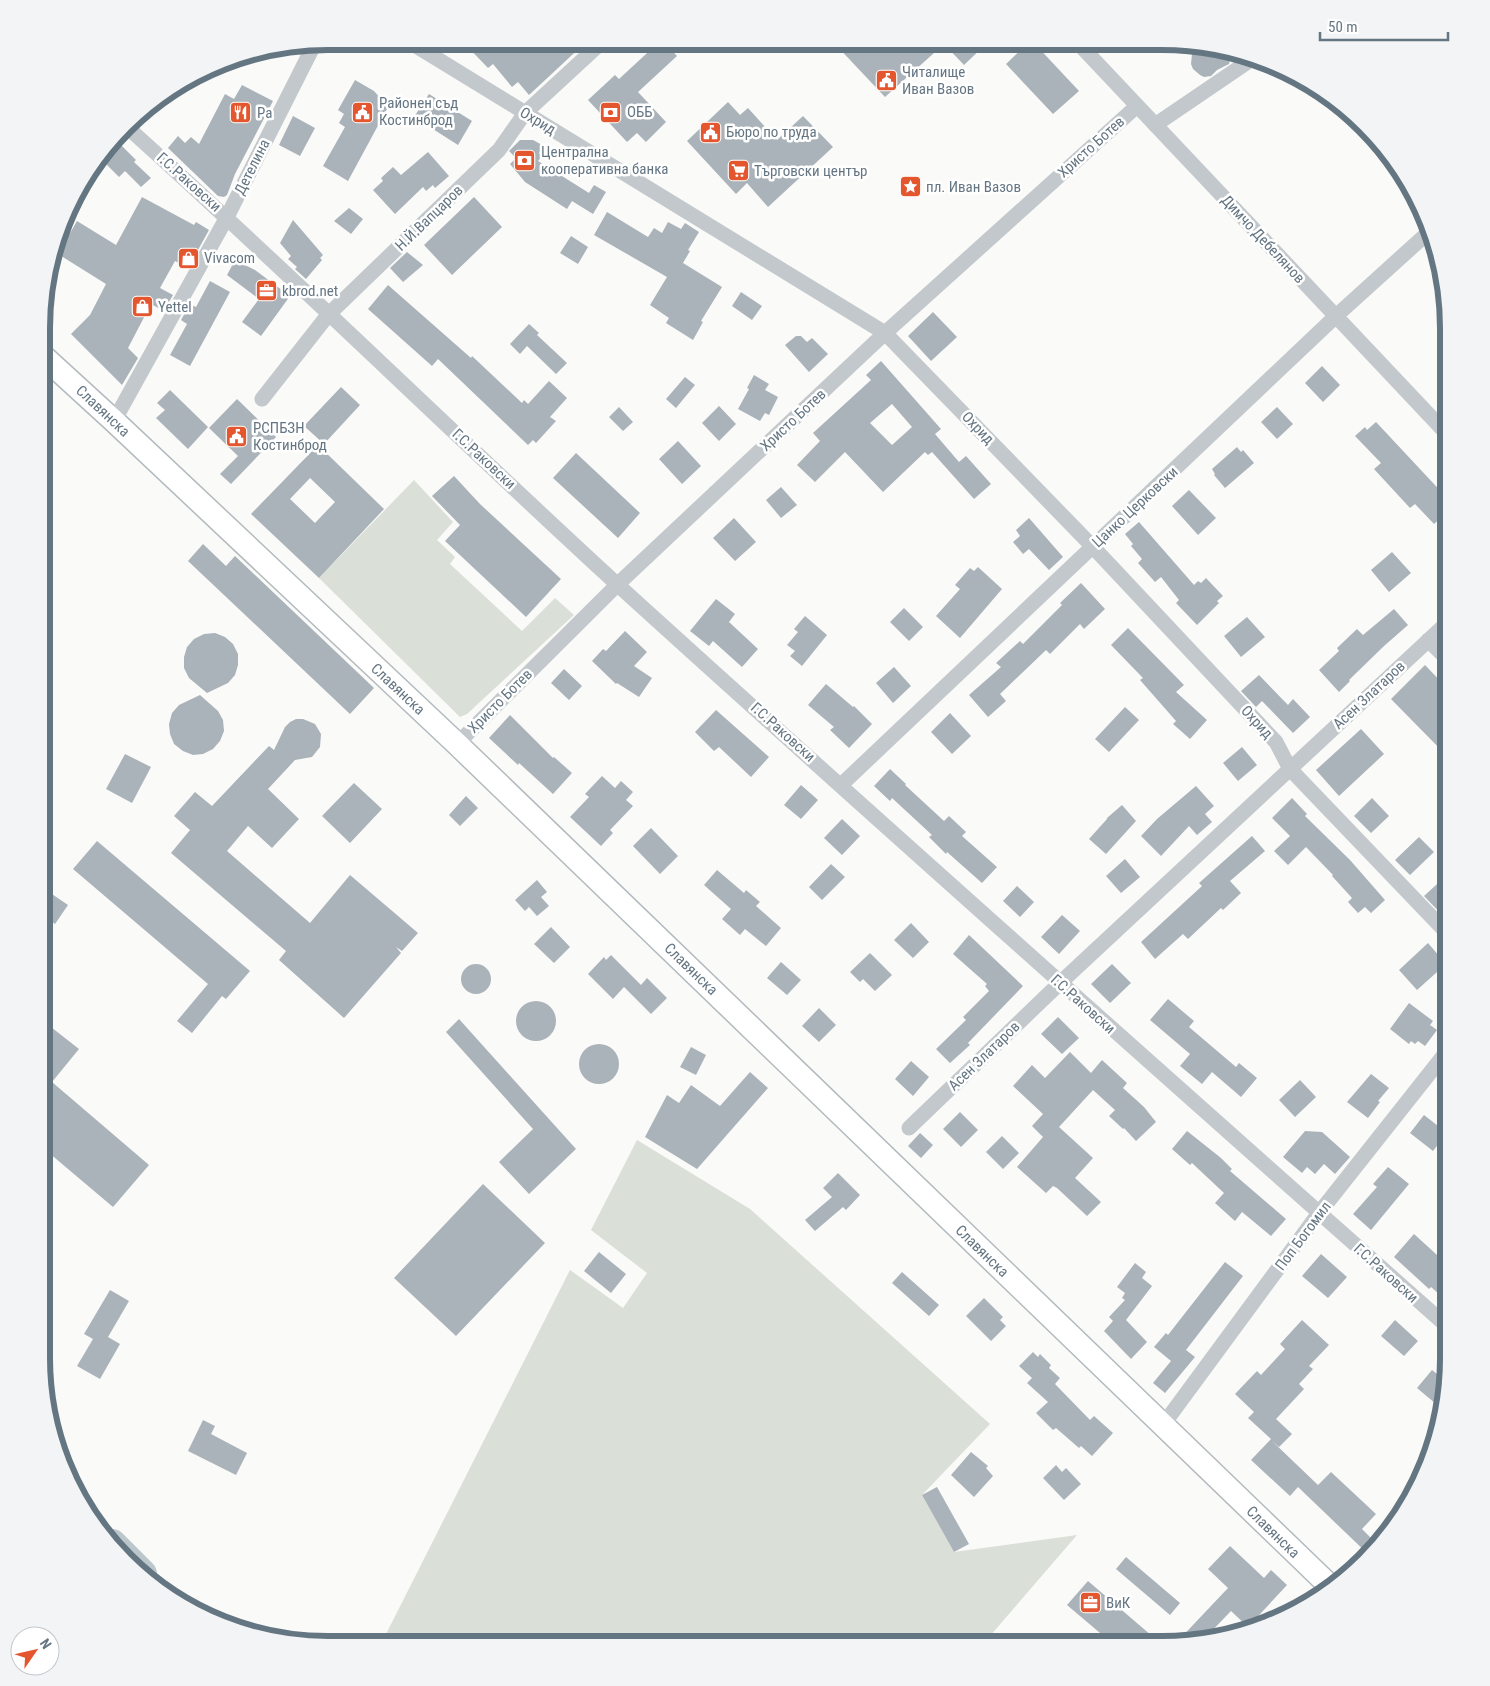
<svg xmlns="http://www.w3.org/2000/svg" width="1490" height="1686" font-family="'Roboto Condensed',sans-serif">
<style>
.green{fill:#dadfd7}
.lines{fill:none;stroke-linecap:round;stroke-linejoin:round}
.river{stroke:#bbc7cb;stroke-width:30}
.building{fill:#aab3b9;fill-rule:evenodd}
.secondary-casing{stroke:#b3babf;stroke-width:25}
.street{stroke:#c3c8cc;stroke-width:15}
.secondary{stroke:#fff;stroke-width:22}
.labels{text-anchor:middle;stroke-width:5;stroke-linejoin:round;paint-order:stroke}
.poi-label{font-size:15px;fill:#657683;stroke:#fff;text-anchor:start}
.street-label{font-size:15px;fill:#657683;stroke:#fff}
.rim{fill:none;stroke:#657683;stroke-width:6}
</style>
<rect width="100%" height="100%" fill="#fafaf8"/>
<path class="green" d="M414,480l39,42 -16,18 18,17 -5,7 72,67 33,-33 19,17 -107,99 -7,3 -141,-139z
M637,1140l113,69 240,215 -68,71 32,57 123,-17 -94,109h-602l189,-374 53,38 24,-35 -56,-43z"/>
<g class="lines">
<path class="river" d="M112,1544l30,30"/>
</g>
<path class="building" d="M463,42h123l-57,53 -11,-13 -6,5 -19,-23 -5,4z
M659,42h5l13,14 -39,36 28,30 -20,20 -9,-9 -10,9 -39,-42 27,-25 4,4z
M834,43h153l-23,22 -20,-21 -59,53z
M1028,43h6l45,48 -26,23 -47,-50z
M1193,44l39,7 -3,13 -12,6 -6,6 -7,1 -4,-2 -7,-6 -2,-5z
M355,80l19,11 14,16 -40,74 -25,-15 22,-39 -6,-4 5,-9 -6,-4z
M242,85l31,16 -38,73 -8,21 -3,2 -6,-1 -50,-48 10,-12 7,7 6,-6 8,7 26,-50 9,5z
M429,94l43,27 -14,24 -44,-28z
M728,102l12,13 8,-7 29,32 26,-24 30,31 -65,60 -21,-24 -11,11 -49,-53z
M293,116l22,12 -15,28 -21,-11z
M520,140h13l11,6 -5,7 3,3 -4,5 51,32 5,-8 12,7 -13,22 -21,-13 -5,8 -42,-27 -15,-18 6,-6 -7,-7z
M114,143l3,2 2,-2 17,17 -2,2 17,16 -10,9 -16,-16 -6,6 -17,-17 6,-6 -2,-2z
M428,152l21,24 -14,12 -2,-3 -7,6 -3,-4 -28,27 -22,-24 10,-9 -2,-3 12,-11 8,8z
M142,197l52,28 2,-3 13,8 -21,38 -13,-7 -15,27 13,7 -9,16 -13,-7 -23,44 10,10 -16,27 -51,-51 19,-19 16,-31 -48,-30 19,-33 39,24z
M474,197l28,30 -50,48 -28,-30z
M349,208l14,11 -12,15 -17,-13z
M607,212l41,25 6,-9 8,5 6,-11 13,7 4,-6 14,9 -11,18 2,1 -7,12 39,24 -21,34 2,1 -10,18 -27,-17 3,-5 -19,-13 17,-28 -73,-42z
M293,220l30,35 -3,3 2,2 -16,19 -11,-10 2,-2 -9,-8 3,-3 -11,-13z
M571,236l17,11 -10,17 -18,-11z
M407,252l16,13 -20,17 -13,-14z
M235,260l20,10 35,26 -29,40 -19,-14 17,-23 -32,-24z
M210,281l20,11 -40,74 -20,-11 17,-31 -6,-4 9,-16 6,3z
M388,285l83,73 1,-2 50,47 2,-3 4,4 21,-23 18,17 -17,19 6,4 -20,22 -3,-3 -5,5 -90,-86 -6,7 -64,-57z
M741,292l21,14 -10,14 -20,-14z
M933,312l24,25 -26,24 -23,-25z
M529,324l10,9 -2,2 30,28 -11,11 -29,-28 -7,8 -10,-10z
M796,336h5l6,6 5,-4 16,16 -19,18 -24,-27z
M881,361l60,68 -6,5 24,28 7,-6 25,28 -17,15 -42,-47 -4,3 -3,-3 -42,40 -38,-40 -30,30 -18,-17 23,-24 -7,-8 58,-53 -5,-5zM892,404l20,23 -20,18 -22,-22z
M1322,366l18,19 -17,17 -18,-19z
M754,375l15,9 -4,6 13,7 -9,18 -4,-2 -5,8 -22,-12 11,-20 -2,-1z
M685,377l10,8 -19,23 -10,-9z
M341,387l19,18 -36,39 -20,-18z
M170,390l38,37 -20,22 -32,-31 9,-8 -8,-7z
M237,399l39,38 -45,47 -11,-10 18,-18 -29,-28z
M719,406l17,18 -17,17 -17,-18z
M619,407l14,15 -10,9 -14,-14z
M1277,407l16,17 -16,15 -16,-17z
M1376,422l72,77v27l-7,-8 -7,6 -19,-20 -5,4 -36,-39 7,-6 -26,-27 10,-9 2,3z
M678,441l23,25 -19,18 -23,-25z
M318,445l66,64 -65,69 -68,-64zM310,478l25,24 -20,21 -25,-24z
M1237,447l4,5 2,-2 11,13 -29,25 -11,-13 1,-1 -3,-5z
M576,453l64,60 -22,25 -65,-60z
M454,476l26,28 81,75 -35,38 -81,-76 15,-16 -28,-29z
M781,487l16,18 -16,13 -15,-18z
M1189,490l27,28 -18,17 -26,-29z
M734,518l22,24 -21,19 -22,-23z
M1029,518l34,39 -14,13 -20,-21 -6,5 -10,-12 7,-6 -4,-6z
M1139,522l55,63 4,-4 3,2 5,-5 17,18 -6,5 2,2 -22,22 -21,-22 3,-3 -18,-23 -6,5 -17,-19 4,-4 -11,-13 2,-2 -8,-10z
M203,544l23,22 9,-10 139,132 -24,26 -162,-153z
M1392,552l19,21 -22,19 -18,-22z
M978,567l24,22 -42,49 -24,-22 24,-27 -5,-4 15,-17 4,3z
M1081,583l24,26 -21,20 -4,-5 -30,30 -4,-4 -46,44 6,7 -18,16 -19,-22 32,-28 -5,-4 24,-22 3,3 39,-39 -2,-2z
M716,599l19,15 -6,8 29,27 -16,18 -29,-26 -4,5 -19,-15z
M904,608l19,19 -14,14 -19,-19z
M1394,609l14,16 -24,21 -35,34 1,1 -11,11 -20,-22 20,-19 -2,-3 20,-19 6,6z
M805,616l22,19 -25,31 -12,-10 5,-5 -8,-6 11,-13 -4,-3z
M1247,617l18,20 -24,20 -17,-21z
M1128,628l56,57 -8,7 31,28 -17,19 -17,-15 3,-3 -36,-41 3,-2 -32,-33z
M625,631l22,21 -13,14 18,12 -13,19 -22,-14 -1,1 -24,-23 11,-12 3,2z
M215,633l10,4 8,7 5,10v11l-3,10 -7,8 -21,10 -18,-15 -5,-10v-11l3,-10 7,-8 10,-5z
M1425,665l23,24v68l-57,-58z
M894,667l17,19 -18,17 -17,-20z
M564,669l18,17 -13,14 -18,-17z
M1259,675l29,30 5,-6 17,18 -17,16 -31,-32 -6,6 -15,-16z
M826,684l27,23 1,-1 18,18 -23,24 -19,-18 4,-3 -26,-22z
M200,695l18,16 5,9 1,11 -4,10 -7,8 -10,5 -10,1 -10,-4 -9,-7 -4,-10 -1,-10 3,-11 7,-8z
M1125,707l14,13 -30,32 -14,-13z
M716,710l53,47 -18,20 -32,-30 -5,4 -19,-19z
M950,713l21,23 -19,18 -21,-22z
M510,715l43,43 1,-1 18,16 -19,21 -34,-31 -1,2 -29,-27z
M296,719h7l12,5 6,10 -1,13 -8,10 -17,3 -27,29 31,30 -27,29 -24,-22 -21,25 83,72 40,-48 68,58 -16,18 -6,-4 5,6 -57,65 -65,-58 7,-9 -115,-98 19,-23 -16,-14 21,-24 17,14 57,-60 5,4 11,-23 5,-5z
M1361,729l23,25 -45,42 -23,-26z
M1242,747l15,18 -19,16 -15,-18z
M125,754l26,13 -19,36 -26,-14z
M890,769l16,15 -1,1 39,36 5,-5 17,16 -4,4 35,31 -15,16 -35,-31 -1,2 -17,-17 3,-2 -40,-37 -2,3 -16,-15z
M602,776l13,12 6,-7 12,11 -7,8 7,6 -23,24 3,3 -12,13 -31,-29 19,-20 -4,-3z
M354,783l28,26 -32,34 -28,-27z
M801,785l17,15 -17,19 -17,-14z
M1196,786l18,20 -9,8 7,8 -15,13 -8,-9 -28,30 -20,-20 16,-17z
M466,796l12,12 -18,18 -11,-11z
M1292,798l15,16 -2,2 45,44 35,40 -14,13 -6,-6 -7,6 -10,-11 4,-4 -20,-22 1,-1 -27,-28 -18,18 -14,-14 16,-15 -18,-18z
M1372,798l17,18 -18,17 -17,-17z
M1122,805l14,16 -30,33 -17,-15 18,-20v-1z
M842,819l18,17 -18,19 -18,-17z
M651,828l27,28 -18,18 -27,-28z
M1252,836l13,15 -35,30 11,12 -18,17 -2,-2 -33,31 -5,-5 -28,25 -14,-17 61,-56 -3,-3z
M1419,837l15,15 -24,23 -15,-15z
M97,841l153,130 -24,28 -4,-3 -30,37 -15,-12 31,-37 -135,-115z
M1125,859l15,18 -19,16 -15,-17z
M831,864l14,13 -23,23 -13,-13z
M717,870l27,23 2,-3 14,12 -4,4 25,22 -15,18 -21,-17 -5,6 -18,-16 9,-10 -27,-24z
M1448,874v47l-24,-25z
M537,880l10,12 -6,5 8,9 -12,10 -8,-9 -4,4 -10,-11z
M1017,886l17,16 -14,15 -17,-16z
M43,888l25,17 -13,19 -12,-9z
M1062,915l18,16 -21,23 -18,-17z
M911,923l18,19 -16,16 -19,-18z
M551,927l19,20 -16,16 -20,-19z
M969,935l54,51 -55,57 2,2 -20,18 -14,-14 30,-29 -3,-3 26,-26 -4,-5 2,-2 -34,-30z
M1428,943l18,21 -29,26 -18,-20z
M870,953l22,22 -17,16 -12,-12 -3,3 -10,-10z
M611,955l30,30 6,-7 20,20 -16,16 -27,-27 -11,12 -25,-25 16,-17 2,3z
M781,962l20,18 -14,15 -20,-17z
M461 979a15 15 0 1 1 30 0a15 15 0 1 1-30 0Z
M1112,964l19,19 -21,20 -19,-19z
M1168,999l26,22 -5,6 47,40 3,-4 18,15 -16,19 -29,-25 -10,12 -22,-18 10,-12 -40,-34z
M516 1021a20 20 0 1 1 40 0a20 20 0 1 1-40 0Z
M1409,1003l24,18 -3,4 7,5 -12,16 -7,-5 -3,3 -4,-3 -2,3 -19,-15z
M819,1008l17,17 -17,17 -17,-16z
M1058,1017l21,21 -17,16 -21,-20z
M459,1019l117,130 -47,45 -30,-32 34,-33 -87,-97z
M42,1020l37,29 -27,33 97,83 -36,42 -71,-60z
M579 1064a20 20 0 1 1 40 0a20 20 0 1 1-40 0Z
M691,1047l15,8 -10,20 -16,-8z
M1070,1052l21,21 11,-13 25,23 -4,5 21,19 12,15 -20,19 -12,-13 -1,1 -14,-13 6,-6 -22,-20 -34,37 34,31 -18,20 26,24 -14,14 -30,-28 -4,-2 -7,7 -29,-26 26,-30 -11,-11 11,-12 -30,-28 19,-21 13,13z
M911,1061l18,16 -16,19 -18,-17z
M750,1072l18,16 -71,81 -52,-32 22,-42 12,8 12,-18 29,21z
M1371,1074l18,14 -11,13 2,1 -12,16 -21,-16z
M1300,1080l16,17 -21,20 -16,-17z
M960,1112l18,18 -17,17 -18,-18z
M1424,1115l23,18 -14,18 -23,-18z
M1187,1131l34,27 11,11 -2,2 56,48 -15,17 -29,-24 -7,9 -20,-18 9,-10 -32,-30 -2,2 -18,-16z
M1305,1131l17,1 28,25 -15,17 -11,-10 -9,10 -8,-7 -5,6 -19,-16z
M920,1133l13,12 -12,13 -13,-12z
M1002,1136l17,17 -16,16 -17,-17z
M1388,1167l21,17 -38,46 -18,-16 24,-27 -4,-3z
M838,1173l22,22 -14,15 -3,-3 -28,24 -10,-11 27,-23 -9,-9z
M483,1184l62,59 -89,93 -62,-58z
M1414,1234l34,31v37l-17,-15 -2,2 -35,-32z
M599,1252l27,22 -15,19 -27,-22z
M1321,1254l26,23 -19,21 -26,-22z
M1225,1262l18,14 -57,74 9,7 -30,36 -12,-10 18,-22 -17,-14 12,-14 2,2z
M1135,1263l11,9 -4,6 10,8 -26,34 21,22 -16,17 -27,-28 9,-10 -4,-4 16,-17 -3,-2 3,-5 -8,-6z
M902,1272l37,33 -10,11 -37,-33z
M110,1290l19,11 -21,36 12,7 -20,35 -23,-13 16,-27 -9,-5z
M984,1298l19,19 -3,3 6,6 -15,15 -25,-25z
M1302,1320l27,25 -20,21 4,3 -14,15 5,5 -28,30 16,15 -13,13 -7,-6 46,44 13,-13 45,42 -14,15 15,15 -8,11 -71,-68 -8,9 -39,-36 20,-21 -23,-21 6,-6 -19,-18 22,-23 4,4 24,-26 -5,-5z
M1395,1320l23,21 -14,15 -23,-20z
M1033,1352l5,5 2,-3 11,11 -2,3 11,10 -5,6 35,36 4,-4 19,17 -21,23 -11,-10 -2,2 -23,-20 -3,2 -17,-17 12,-11 -21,-19 5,-5 -13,-12z
M1432,1370l15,12 -5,27 -25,-21z
M203,1420l12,6 -4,8 36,19 -11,22 -48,-24z
M971,1452l17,14 -2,2 7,8 -19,21 -23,-22z
M1056,1465l6,7 4,-4 15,16 -17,16 -21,-22z
M937,1487l32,57 -15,8 -32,-57z
M1230,1546l34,32 7,-8 16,15 -39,42 -17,-16 -27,28 -29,5 53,-56 -20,-19z
M1126,1557l54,46 -10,12 -54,-46z
M1088,1581l64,55 -7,8h-32l-46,-39z"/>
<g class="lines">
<defs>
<path id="secondary" d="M44,357l70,64 343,323 875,844"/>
</defs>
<use href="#secondary" class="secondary-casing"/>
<path class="street" d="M408,41l477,292 208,214 183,195 14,27 158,165
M1078,43l370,392
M1155,125l100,-68
M127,127c167,150 326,307 492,459 274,249 552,495 829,741
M262,399l66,-84 171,-165 26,-37 77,-71
M114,421l113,-204 88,-174
M1428,640l20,20
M457,744l161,-160 267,-251 252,-227
M841,785l495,-469 95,-86
M909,1128l151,-145 388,-361
M1163,1425l156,-212 129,-163"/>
<use href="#secondary" class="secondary"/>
</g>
<defs>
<symbol id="civic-square" viewBox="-11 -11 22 22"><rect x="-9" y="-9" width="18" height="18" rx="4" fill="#e4572e" stroke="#fff"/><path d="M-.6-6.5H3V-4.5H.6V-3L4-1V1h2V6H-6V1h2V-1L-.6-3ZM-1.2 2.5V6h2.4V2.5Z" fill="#fff"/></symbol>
<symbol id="bank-square" viewBox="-11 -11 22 22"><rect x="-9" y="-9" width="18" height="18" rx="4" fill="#e4572e" stroke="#fff"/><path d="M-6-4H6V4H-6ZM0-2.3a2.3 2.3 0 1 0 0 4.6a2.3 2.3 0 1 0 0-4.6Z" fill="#fff"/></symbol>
<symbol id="restaurant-square" viewBox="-11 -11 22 22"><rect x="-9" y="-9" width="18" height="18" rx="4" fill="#e4572e" stroke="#fff"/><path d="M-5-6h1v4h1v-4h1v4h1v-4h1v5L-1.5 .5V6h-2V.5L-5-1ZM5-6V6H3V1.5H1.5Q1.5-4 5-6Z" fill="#fff"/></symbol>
<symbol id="supermarket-square" viewBox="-11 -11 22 22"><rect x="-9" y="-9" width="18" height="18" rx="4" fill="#e4572e" stroke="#fff"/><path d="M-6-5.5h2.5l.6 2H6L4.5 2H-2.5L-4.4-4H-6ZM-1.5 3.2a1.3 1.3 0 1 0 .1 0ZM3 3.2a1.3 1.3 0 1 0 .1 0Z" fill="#fff"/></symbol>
<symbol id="sight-square" viewBox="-11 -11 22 22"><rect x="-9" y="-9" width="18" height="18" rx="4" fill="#e4572e" stroke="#fff"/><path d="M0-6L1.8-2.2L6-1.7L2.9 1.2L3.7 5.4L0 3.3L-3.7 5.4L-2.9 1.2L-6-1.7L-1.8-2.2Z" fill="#fff"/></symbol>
<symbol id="shop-square" viewBox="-11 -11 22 22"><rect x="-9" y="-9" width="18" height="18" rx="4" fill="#e4572e" stroke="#fff"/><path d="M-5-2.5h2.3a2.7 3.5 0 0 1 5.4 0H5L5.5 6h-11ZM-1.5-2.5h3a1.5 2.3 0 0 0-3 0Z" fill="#fff"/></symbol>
<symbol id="office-square" viewBox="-11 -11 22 22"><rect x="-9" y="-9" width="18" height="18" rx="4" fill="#e4572e" stroke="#fff"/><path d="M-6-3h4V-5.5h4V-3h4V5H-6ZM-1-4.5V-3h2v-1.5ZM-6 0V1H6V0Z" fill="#fff"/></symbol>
</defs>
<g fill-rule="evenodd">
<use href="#civic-square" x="874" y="68" width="25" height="25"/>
<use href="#civic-square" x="350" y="100" width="25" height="25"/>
<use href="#bank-square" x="598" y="100" width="25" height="25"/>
<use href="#restaurant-square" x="228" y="100" width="25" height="25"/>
<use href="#civic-square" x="698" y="120" width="25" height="25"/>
<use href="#bank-square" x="512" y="148" width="25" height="25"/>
<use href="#supermarket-square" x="726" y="158" width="25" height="25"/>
<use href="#sight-square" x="898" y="174" width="25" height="25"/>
<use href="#shop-square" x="176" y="246" width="25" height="25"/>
<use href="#office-square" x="254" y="278" width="25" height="25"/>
<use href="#shop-square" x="130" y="294" width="25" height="25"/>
<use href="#civic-square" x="224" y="424" width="25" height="25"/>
<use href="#office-square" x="1078" y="1590" width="25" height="25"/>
</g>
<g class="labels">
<g class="poi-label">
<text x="902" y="77">Читалище<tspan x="902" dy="17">Иван Вазов</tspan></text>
<text x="379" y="108">Районен съд<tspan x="379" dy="17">Костинброд</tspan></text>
<text x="627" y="117">ОББ</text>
<text x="257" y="118">Ра</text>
<text x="726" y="137">Бюро по труда</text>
<text x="541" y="157">Централна<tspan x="541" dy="17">кооперативна банка</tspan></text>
<text x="754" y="176">Търговски център</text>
<text x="926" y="192">пл. Иван Вазов</text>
<text x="204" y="263">Vivacom</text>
<text x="282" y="296">kbrod.net</text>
<text x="158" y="312">Yettel</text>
<text x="253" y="433">РСПБЗН<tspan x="253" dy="17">Костинброд</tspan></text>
<text x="1106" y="1608">ВиК</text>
</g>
<g class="street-label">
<text transform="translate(538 121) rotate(31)" y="5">Охрид</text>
<text transform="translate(1091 147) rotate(-42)" y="5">Христо Ботев</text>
<text transform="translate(252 167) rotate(-63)" y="5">Детелина</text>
<text transform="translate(189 182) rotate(42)" y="5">Г.С.Раковски</text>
<text transform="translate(429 218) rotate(-44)" y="5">Н.Й.Вапцаров</text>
<text transform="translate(1263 239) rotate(47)" y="5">Димчо Дебелянов</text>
<text transform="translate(103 411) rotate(43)" y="5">Славянска</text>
<text transform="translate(793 420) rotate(-43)" y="5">Христо Ботев</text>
<text transform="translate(978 428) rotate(46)" y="5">Охрид</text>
<text transform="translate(484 459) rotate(43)" y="5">Г.С.Раковски</text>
<text transform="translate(1135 507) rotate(-43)" y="5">Цанко Церковски</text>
<text transform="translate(398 689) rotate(43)" y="5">Славянска</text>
<text transform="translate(1369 695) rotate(-43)" y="5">Асен Златаров</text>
<text transform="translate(500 701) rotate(-45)" y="5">Христо Ботев</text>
<text transform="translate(1257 722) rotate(47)" y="5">Охрид</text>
<text transform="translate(783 732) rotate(42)" y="5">Г.С.Раковски</text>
<text transform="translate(691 969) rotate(44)" y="5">Славянска</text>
<text transform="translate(1083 1004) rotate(42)" y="5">Г.С.Раковски</text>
<text transform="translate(984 1056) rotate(-44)" y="5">Асен Златаров</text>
<text transform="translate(1303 1236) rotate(-53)" y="5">Поп Богомил</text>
<text transform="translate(982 1251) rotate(44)" y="5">Славянска</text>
<text transform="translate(1386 1273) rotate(42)" y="5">Г.С.Раковски</text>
<text transform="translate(1273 1532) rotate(44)" y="5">Славянска</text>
</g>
</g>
<path d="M0 0H1490V1686H0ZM328 50H1162A278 278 0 0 1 1440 328V1358A278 278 0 0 1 1162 1636H328A278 278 0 0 1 50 1358V328A278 278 0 0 1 328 50Z" fill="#f3f4f5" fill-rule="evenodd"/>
<path class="rim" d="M328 50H1162A278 278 0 0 1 1440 328V1358A278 278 0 0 1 1162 1636H328A278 278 0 0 1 50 1358V328A278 278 0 0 1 328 50Z"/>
<g transform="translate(35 1651) rotate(56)"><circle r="24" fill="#ffffff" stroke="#c1c8cd"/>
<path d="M0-4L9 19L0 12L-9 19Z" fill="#e4572e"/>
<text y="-8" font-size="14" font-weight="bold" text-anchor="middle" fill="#657683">N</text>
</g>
<path d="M1320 32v8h128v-8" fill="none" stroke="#657683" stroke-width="2.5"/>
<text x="1328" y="32" font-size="15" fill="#657683" stroke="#ffffff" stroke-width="4" paint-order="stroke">50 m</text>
</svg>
